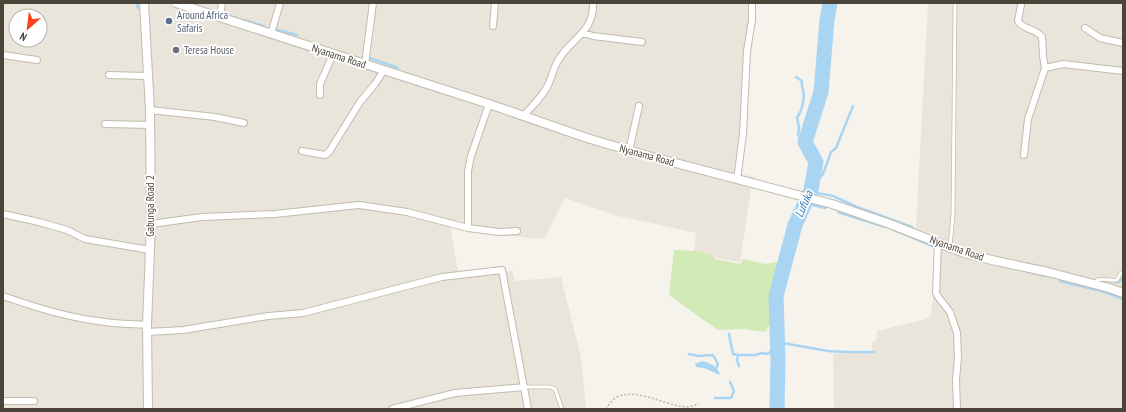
<svg xmlns="http://www.w3.org/2000/svg" width="1126" height="412" font-family="'PT Sans Narrow',sans-serif">
<style>
.residential{fill:#eae5da;fill-rule:evenodd}
.green{fill:#d2eab5}
.water{fill:#a9d4f2}
.lines{fill:none;stroke-linecap:round;stroke-linejoin:round}
.stream{stroke:#a9d4f2;stroke-width:2.5}
.river{stroke:#a9d4f2;stroke-width:15}
.service-casing{stroke:#c2bbae;stroke-width:4.5}
.minor-casing{stroke:#c2bbae;stroke-width:8}
.tertiary-casing{stroke:#c2bbae;stroke-width:10}
.path{stroke:#c4b79f;stroke-width:1.5;stroke-dasharray:2 2;stroke-linecap:butt}
.service{stroke:#fff;stroke-width:3}
.minor{stroke:#fff;stroke-width:6}
.tertiary{stroke:#fff;stroke-width:8}
.service-dot{fill:#5c6f8a;stroke:#fff;stroke-width:1.5}
.worship-dot{fill:#6b7280;stroke:#fff;stroke-width:1.5}
.labels{text-anchor:middle;stroke-width:3.5;stroke-linejoin:round;paint-order:stroke}
.service-label{font-size:11px;fill:#4e5e75;stroke:#fff;text-anchor:start}
.worship-label{font-size:11px;fill:#5b616d;stroke:#fff;text-anchor:start}
.street-label{font-size:11px;fill:#4b4439;stroke:#fff}
.water-label{font-size:12px;font-style:italic;fill:#2e7ab2;stroke:#fff}
</style>
<rect width="100%" height="100%" fill="#f6f3ec"/>
<path class="residential" d="M3,3h748l-9,113 -7,57 20,4 -4,12 -11,73 -46,-8 2,-21 -78,-17 -53,-18 -21,41 -35,-3 -59,-10 9,50 53,-5 3,10 46,-4 20,80 5,52h-583zM16,16h24v24h-24z
M928,3h195v406h-289l-1,-55 39,-2v-10l4,-2 1,-9 53,-13 3,-19 4,-63 -21,-8z"/>
<path class="green" d="M674,250l23,1 17,5v3l27,5 1,-5 23,5 25,-4 2,2 -2,10 -4,1 -6,18 -6,27 -9,14 -21,-3 -26,1 -16,-11 -33,-24z"/>
<path class="water" d="M702,361c8,2 16,5 18,14l-16,-7 -8,-1 -1,-3z"/>
<g class="lines">
<path class="stream" d="M136,3l2,5
M223,14l14,4
M244,20l20,6
M278,30l19,5
M367,57l31,11
M796,77l6,4c-1,4 0,5 1,9 2,9 -1,21 -6,28l2,9 -1,8 7,7
M812,185l11,-11 8,-22 5,-4 17,-42
M811,190l6,3 16,3 24,11 55,20
M805,203l20,5
M838,212l47,15
M892,229l43,18
M1026,271l10,3
M1041,275l3,1
M1060,281l37,9
M1113,282h6l4,-4
M1099,290l24,9
M729,334l4,20 5,1
M777,342l51,9 18,1h29
M689,354l9,2 15,-1 5,9 -2,5
M739,366l-2,-6 1,-5h17l7,-2 4,1 3,-1 8,-6
M715,398h16l3,-7 -4,-9"/>
<path class="river" d="M777,409l1,-49 -2,-64 19,-71 16,-35 5,-28 -11,-20 16,-50 6,-72 3,-17"/>
<defs>
<path id="service" d="M950,247l3,-33 2,-211
M1096,285l1,-5c6,-2 13,1 20,0l4,-7h2
M525,387h25l5,2 7,20"/>
<path id="minor" d="M1021,5l-3,16c5,9 17,7 24,16l1,19 2,12
M220,17l2,-14
M493,26l2,-23
M1085,28l15,10 23,5
M583,33l10,3 49,6
M271,34l9,-31
M3,55l34,5
M365,64l8,-61
M109,75l39,1
M320,95v-11l13,-30
M150,110l65,7 29,6
M523,116c9,-9 18,-18 24,-29 5,-9 6,-19 12,-28 13,-21 35,-27 34,-56
M105,124l45,1
M302,151l23,4 4,-3 31,-50 15,-18 9,-14
M629,151l10,-45
M1024,155l4,-36 17,-51 18,-4 60,7
M737,180l6,-46 4,-83 5,-31v-17
M3,214l36,8 28,8 18,9 65,11
M151,224l51,-7 73,-3 84,-9 48,7 61,16 31,4 18,-1
M468,228v-57l3,-15 18,-52
M938,242l-2,51 3,5 11,14 7,21 1,24 -2,23 1,29
M3,296c31,11 62,21 95,25 16,3 33,3 49,4
M147,332l36,-2 85,-14 35,-3 139,-36 60,-7 26,139
M3,401h31
M392,409l63,-16 69,-6"/>
<path id="tertiary" d="M144,3l6,107 1,114 -4,101 1,84
M176,3l313,101 98,34 54,16 191,50 58,20 74,29 32,8 52,11 61,16 14,5"/>
</defs>
<use href="#service" class="service-casing"/>
<use href="#minor" class="minor-casing"/>
<use href="#tertiary" class="tertiary-casing"/>
<path class="path" d="M606,409c3,-5 8,-11 13,-13 23,-7 46,10 68,11 4,0 8,-2 12,-3"/>
<use href="#service" class="service"/>
<use href="#minor" class="minor"/>
<use href="#tertiary" class="tertiary"/>
</g>
<circle class="service-dot" cx="169" cy="21" r="4"/>
<circle class="worship-dot" cx="176" cy="50" r="4"/>
<g class="labels">
<g class="service-label">
<text x="177" y="19">Around Africa<tspan x="177" dy="13">Safaris</tspan></text>
</g>
<g class="worship-label">
<text x="184" y="54">Teresa House</text>
</g>
<g class="street-label">
<text transform="translate(339 56) rotate(18)" y="4">Nyanama Road</text>
<text transform="translate(647 155) rotate(15)" y="4">Nyanama Road</text>
<text transform="translate(150 206) rotate(-90)" y="4">Gabunga Road 2</text>
<text transform="translate(957 248) rotate(19)" y="4">Nyanama Road</text>
</g>
<g class="water-label">
<text transform="translate(804 204) rotate(-66)" y="4">Lufuka</text>
</g>
</g>
<rect width="1126" height="412" fill="none" stroke="#4b4439" stroke-width="8"/>
<g transform="translate(28 28) rotate(208)"><circle r="19" fill="#ffffff" stroke="#b7b4b0"/>
<path d="M0-3L7 15L0 10L-7 15Z" fill="#fc3f1d"/>
<text y="-6" font-size="11" font-weight="bold" text-anchor="middle" fill="#4b4439">N</text>
</g>
</svg>
